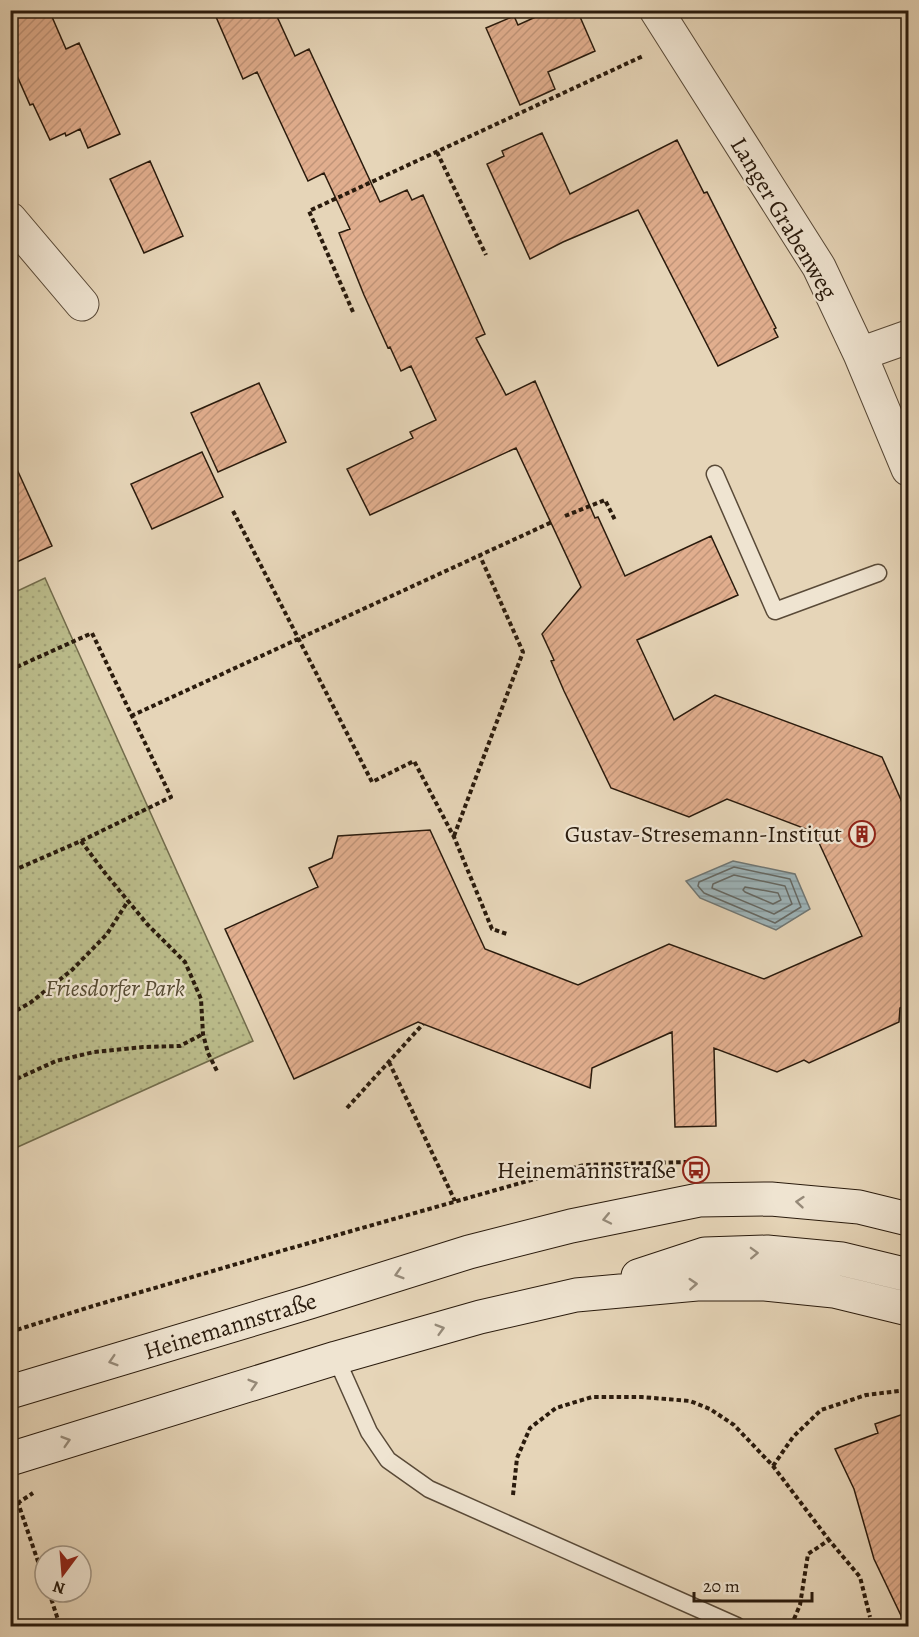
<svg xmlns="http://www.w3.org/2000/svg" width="919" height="1637" font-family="Alegreya,serif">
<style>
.park{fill:url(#park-dots);stroke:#726c4c;stroke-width:1.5}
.water{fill:url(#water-rules);stroke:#6f7775;stroke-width:1.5}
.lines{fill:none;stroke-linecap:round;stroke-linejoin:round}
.shore{stroke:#646864;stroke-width:1.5}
.building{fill:url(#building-hatch);stroke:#2a1b0d;stroke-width:1.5}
.lane-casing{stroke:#594a38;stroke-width:19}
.street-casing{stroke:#594a38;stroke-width:35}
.secondary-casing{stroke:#2a1b0d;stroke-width:35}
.path{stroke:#2a1b0d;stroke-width:4;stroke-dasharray:4.5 3;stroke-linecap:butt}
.lane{stroke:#efe4d1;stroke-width:16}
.street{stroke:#efe4d1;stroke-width:33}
.secondary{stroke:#efe4d1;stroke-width:33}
.oneway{stroke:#968a79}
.labels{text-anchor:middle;stroke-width:4.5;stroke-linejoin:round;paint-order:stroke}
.street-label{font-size:24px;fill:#2a1b0d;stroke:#efe4d1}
.poi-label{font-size:24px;fill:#2a1b0d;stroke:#efe4d1;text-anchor:end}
.park-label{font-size:24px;font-style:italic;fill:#564b33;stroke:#efe4d1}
</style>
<defs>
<pattern id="park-dots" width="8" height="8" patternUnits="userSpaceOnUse" patternTransform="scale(1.5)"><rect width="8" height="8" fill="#bbbc8b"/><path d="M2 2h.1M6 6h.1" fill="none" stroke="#a1a177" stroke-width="1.8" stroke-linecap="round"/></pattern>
<pattern id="water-rules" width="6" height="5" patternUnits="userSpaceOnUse" patternTransform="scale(1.5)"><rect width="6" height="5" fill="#9db5bb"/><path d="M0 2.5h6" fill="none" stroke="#879ba0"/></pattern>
<pattern id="building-hatch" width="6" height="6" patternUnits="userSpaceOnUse" patternTransform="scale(1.5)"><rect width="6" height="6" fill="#e1ae8e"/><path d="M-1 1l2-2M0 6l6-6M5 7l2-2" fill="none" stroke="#c19579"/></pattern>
</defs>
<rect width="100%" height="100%" fill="#e6d5b8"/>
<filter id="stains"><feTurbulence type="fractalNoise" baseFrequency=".00333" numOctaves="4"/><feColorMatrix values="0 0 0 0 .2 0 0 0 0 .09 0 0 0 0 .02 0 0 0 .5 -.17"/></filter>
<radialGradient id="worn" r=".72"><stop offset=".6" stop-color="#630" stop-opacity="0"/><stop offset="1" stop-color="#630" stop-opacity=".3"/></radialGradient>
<path class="park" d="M45,578l208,463 -242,109v-556z"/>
<path class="water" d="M733,861l62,13 15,35 -34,21 -76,-32 -14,-17z"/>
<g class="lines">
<path class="shore" d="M734,867l56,12 11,28 -26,16 -71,-30 -6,-7 1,-4z
M734,875l51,11 7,18 -18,10 -62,-26 1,-4z
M745,887l33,6 3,7 -8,4 -28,-12 -2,-2z"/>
</g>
<path class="building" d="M10,10h39l17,39 13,-6 41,91 -32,14 -8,-19 -14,7 -1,-3 -15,7 -17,-36 -3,1 -20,-45z
M213,10h61l21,46 14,-7 71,153 27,-12 5,10 11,-5 62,139 -9,4 30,57 29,-14 60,137 3,-1 27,59 86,-40 27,59 -101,45 37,80 41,-25 167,62 27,61v186l-9,4 -1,14 -90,41 -5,-3 -27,12 -63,-24 2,78 -41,1 -3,-95 -80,36 -2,20 -172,-66 -124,57 -69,-150 93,-42 -9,-19 23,-10 6,-22 92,-6 55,119 93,36 91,-41 95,35 98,-43 -48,-104 -87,-33 -38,18 -78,-29 -47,-97 -13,-30 3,-1 -12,-26 39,-47 -65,-139 -146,67 -23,-46 66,-31 -3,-6 26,-12 -25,-54 -10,5 -11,-24 -2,1 -24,-53 -25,-62 11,-4 -26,-56 -16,8 -51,-109 -14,7z
M551,10h26l18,41 -47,21 7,17 -35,16 -34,-77 28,-12 4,9z
M542,133l28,61 107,-54 27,53 3,-1 69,136 -2,1 4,8 -60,29 -80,-156 -75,32 -33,17 -43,-95 17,-8 -2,-5z
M150,161l33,75 -39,17 -34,-74z
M259,383l27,59 -68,30 -27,-59z
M202,452l21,45 -71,32 -21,-45z
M10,454l42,92 -42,19z
M909,1412v214h-3l-32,-67 -20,-70 -19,-40 43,-16 -3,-9z"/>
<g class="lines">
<defs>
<path id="lane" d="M715,474l60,137 103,-38
M336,1358l33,74 19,28 41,29 308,137"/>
<path id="street" d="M656,10l163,257 41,87 48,115
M10,219l72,85
M860,354l48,-17"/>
<path id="secondary" d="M638,1276l67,-22 62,-2 75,7 66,16
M10,1392l300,-90 159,-50 102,-26 128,-26 72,-1 88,8 49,12
M10,1459l326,-101 144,-41 96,-22 121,-11h68l69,7 74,18"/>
</defs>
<use href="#lane" class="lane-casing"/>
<use href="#street" class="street-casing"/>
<use href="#secondary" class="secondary-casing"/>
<path class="path" d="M437,152l49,103
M353,312l-44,-101 334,-155
M233,511l139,271 42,-21 40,76 38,92 15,5
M565,516l40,-16 10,20
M10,670l82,-37 79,164 -90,44 -71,31
M131,716l421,-194
M454,836l69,-184 -43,-96
M81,841l24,32 42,51 38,38 16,37 2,35 5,19 10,20
M10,1014l20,-11 42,-33 35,-36 21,-33
M389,1062l66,139
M10,1063l8,15
M10,1082l46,-21 38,-9 49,-5 37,-1 23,-12
M347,1108l76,-84
M10,1332l83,-26 195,-57 296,-84 102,-3
M773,1466l20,-29 28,-27 45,-15 33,-4 9,2
M15,1494l30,88
M513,1495l4,-37 13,-30 26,-20 36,-11h50l48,4 20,8 24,16 39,41 56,74
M10,1505l8,-2 15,-10
M49,1592l11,34
M791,1626l9,-21 8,-51 21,-14 31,37 10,40"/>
<use href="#lane" class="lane"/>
<use href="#street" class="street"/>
<use href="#secondary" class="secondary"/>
</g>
<defs><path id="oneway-chevron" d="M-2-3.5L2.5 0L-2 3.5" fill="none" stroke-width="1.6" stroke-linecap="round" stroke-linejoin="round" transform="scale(1.5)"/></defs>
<g class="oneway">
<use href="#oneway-chevron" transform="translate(800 1202) rotate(-175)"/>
<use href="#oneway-chevron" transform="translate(607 1219) rotate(168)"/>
<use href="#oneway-chevron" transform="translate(754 1253) rotate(-2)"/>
<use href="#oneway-chevron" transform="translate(399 1274) rotate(163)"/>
<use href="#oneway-chevron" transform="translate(693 1284) rotate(-4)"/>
<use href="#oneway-chevron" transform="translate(440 1329) rotate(-16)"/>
<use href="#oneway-chevron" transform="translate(113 1361) rotate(163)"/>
<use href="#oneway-chevron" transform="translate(253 1384) rotate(-17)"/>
<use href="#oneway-chevron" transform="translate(66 1441) rotate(-17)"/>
</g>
<defs>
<symbol id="building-ring" viewBox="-11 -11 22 22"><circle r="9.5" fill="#efe4d1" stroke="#8f2418" stroke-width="1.5"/><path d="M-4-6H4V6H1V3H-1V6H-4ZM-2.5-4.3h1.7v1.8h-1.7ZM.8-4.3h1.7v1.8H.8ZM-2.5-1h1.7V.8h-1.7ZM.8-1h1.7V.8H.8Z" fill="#8f2418"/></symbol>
<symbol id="bus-ring" viewBox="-11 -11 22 22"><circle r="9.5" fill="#efe4d1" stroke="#8f2418" stroke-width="1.5"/><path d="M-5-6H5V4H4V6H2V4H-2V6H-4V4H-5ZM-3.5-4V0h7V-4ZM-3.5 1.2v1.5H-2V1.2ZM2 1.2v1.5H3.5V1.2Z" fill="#8f2418"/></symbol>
</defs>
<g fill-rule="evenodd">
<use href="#building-ring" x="847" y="819" width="30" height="30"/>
<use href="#bus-ring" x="681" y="1155" width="30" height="30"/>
</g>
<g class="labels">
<g class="street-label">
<text transform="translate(784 218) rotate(59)" y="8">Langer Grabenweg</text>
<text transform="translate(230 1326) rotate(-17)" y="8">Heinemannstraße</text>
</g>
<g class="poi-label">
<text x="842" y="842">Gustav-Stresemann-Institut</text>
<text x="676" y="1178">Heinemannstraße</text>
</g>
<g class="park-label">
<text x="115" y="996">Friesdorfer Park</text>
</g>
</g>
<rect width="919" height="1637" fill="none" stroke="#e6d5b8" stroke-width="36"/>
<rect x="12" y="12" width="895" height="1613" fill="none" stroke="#2a1b0d" stroke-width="3"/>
<rect x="18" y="18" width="883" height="1601" fill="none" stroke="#2a1b0d" stroke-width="1.5"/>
<g transform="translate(63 1574) rotate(196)"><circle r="28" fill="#efe4d1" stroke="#a09483" stroke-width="1.5"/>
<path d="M0-4.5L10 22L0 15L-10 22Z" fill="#8f2418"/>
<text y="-9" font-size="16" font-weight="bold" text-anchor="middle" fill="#2a1b0d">N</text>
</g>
<path d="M694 1592v9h118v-9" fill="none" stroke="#2a1b0d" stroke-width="3"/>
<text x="703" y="1592" font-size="18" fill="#2a1b0d" stroke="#efe4d1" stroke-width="4.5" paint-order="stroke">20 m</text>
<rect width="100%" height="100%" filter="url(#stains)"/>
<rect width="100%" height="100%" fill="url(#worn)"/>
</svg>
